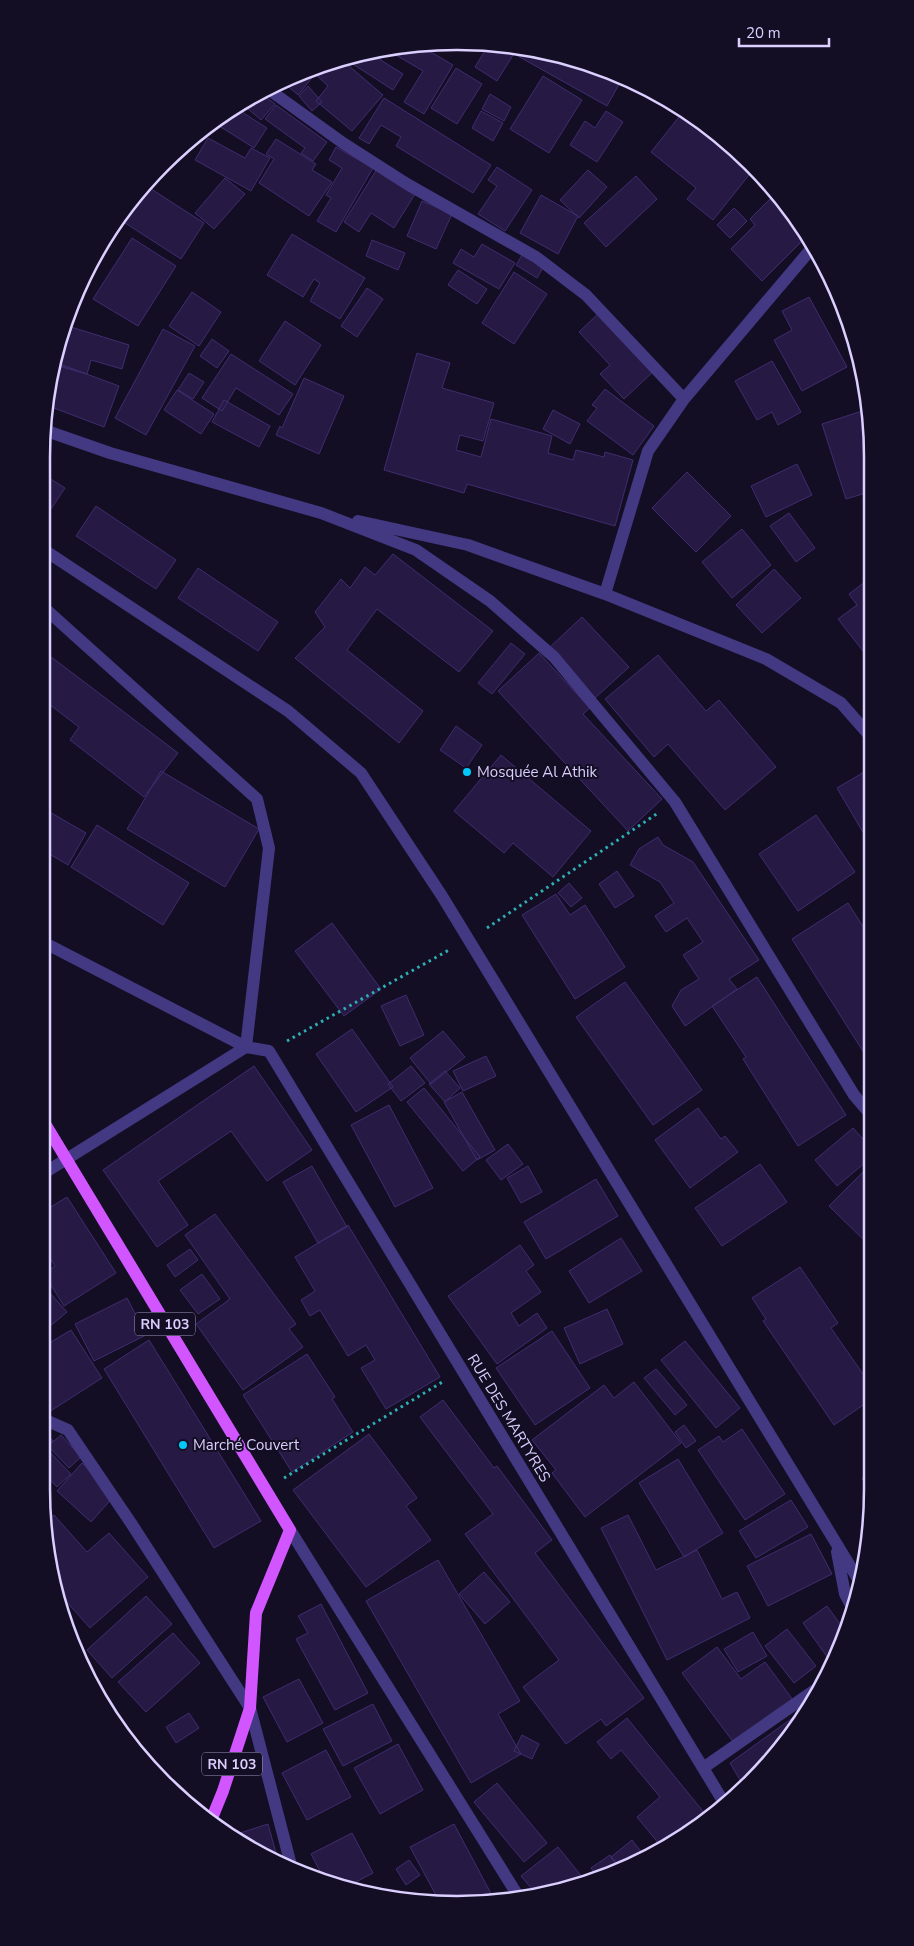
<svg xmlns="http://www.w3.org/2000/svg" width="914" height="1946" font-family="'Nunito Sans',sans-serif">
<style>
.building{fill:#261a44;stroke:#402c70}
.lines{fill:none;stroke-linecap:round;stroke-linejoin:round}
.path{stroke:#2eafb4;stroke-width:3;stroke-dasharray:2.5 4;stroke-linecap:butt}
.minor{stroke:#433882;stroke-width:12}
.major{stroke:#d156ff;stroke-width:12}
.poi-dot{fill:#00c8fa;stroke:#130e23;stroke-width:2}
.labels{text-anchor:middle;stroke-width:4;stroke-linejoin:round;paint-order:stroke}
.shield{fill:#130e23;stroke:#9e95bd;stroke-width:1}
.shield-label{font-size:14px;font-weight:bold;fill:#dacfff}
.poi-label{font-size:15px;fill:#dacfff;stroke:#130e23;text-anchor:start}
.street-label{font-size:15px;fill:#dacfff;stroke:#130e23}
.rim{fill:none;stroke:#dacfff;stroke-width:2.5}
</style>
<rect width="100%" height="100%" fill="#130e23"/>
<path class="building" d="M489,44l29,3 -21,34 -22,-14z
M419,45l34,20 -29,49 -20,-12 19,-31 -39,-23z
M520,47l18,2 78,24 7,4 -16,29 -91,-51z
M368,52l35,22 -10,16 -48,-31z
M342,60l41,35 -31,36 -36,-30 12,-15 -13,-12 -17,21 -16,-14 16,-8z
M456,68l26,16 -25,40 -26,-16z
M543,76l39,24 -33,53 -39,-24z
M308,86l14,16 -10,9 -13,-15z
M261,93l14,11 -14,16 -20,-17z
M490,94l21,13 -7,14 -22,-12z
M384,98l107,67 -18,28 -77,-47 5,-9 -20,-12 -12,19 -10,-6z
M276,105l51,37 -14,19 -12,-8 4,-5 -40,-29z
M234,107l33,21 -13,20 -41,-26z
M481,111l22,12 -10,18 -21,-13z
M606,111l17,11 -26,40 -27,-17 15,-24 10,7z
M683,112l27,15 43,43 -40,50 -26,-21 9,-11 -45,-36z
M208,138l37,20 6,-10 19,10 -19,33 -56,-31z
M276,139l40,25 -4,6 20,12 -23,34 -50,-33 15,-24 -8,-5z
M336,147l37,21 -37,64 -19,-11 14,-23 -5,-3 16,-27 -13,-8z
M497,167l35,23 -27,41 -27,-17 19,-28 -9,-6z
M377,169l38,25 -21,34 -23,-15 -12,19 -15,-10z
M588,170l19,17 -28,31 -19,-18z
M636,176l21,23 -51,48 -22,-24z
M225,178l20,16 -31,35 -19,-16z
M145,185l59,38 -23,36 -59,-38z
M776,193l11,11 -5,5 18,18 6,10 -44,44 -31,-32 24,-24 -5,-6z
M541,195l37,21 -20,38 -38,-21z
M422,201l30,13 -16,35 -29,-13z
M734,208l13,13 -17,17 -13,-13z
M292,234l73,44 -25,41 -30,-18 10,-18 -6,-4 -11,18 -36,-22z
M132,238l44,28 -38,60 -45,-27z
M372,240l33,13 -7,17 -32,-14z
M482,244l33,19 -16,26 -46,-26 8,-14 13,8z
M524,252l21,12 -8,14 -21,-13z
M458,270l29,19 -10,15 -29,-19z
M514,272l33,22 -33,50 -32,-21z
M367,288l16,11 -26,38 -16,-11z
M192,292l29,20 -22,34 -30,-20z
M809,297l38,70 -45,24 -28,-51 18,-10 -10,-19z
M600,312l55,58 -31,29 -24,-25 10,-9 -31,-33z
M285,321l36,24 -26,40 -36,-24z
M71,327l58,18 -7,24 -31,-9 -4,14 -28,-8z
M163,329l32,17 -49,89 -31,-17z
M212,339l17,12 -12,17 -17,-12z
M417,353l33,10 -8,25 52,15 -11,38 -23,-6 -4,15 25,7 10,-38 61,17 -4,17 25,7 3,-10 28,7 1,-5 28,8 -18,66 -148,-42 -3,9 -80,-23z
M231,354l62,40 -14,21 -43,-27 -14,23 -20,-13z
M772,361l29,51 -23,13 -6,-13 -15,8 -22,-39z
M54,362l65,24 -15,41 -58,-22 3,-29z
M189,373l15,9 -11,17 -15,-9z
M304,378l40,18 -25,58 -43,-19 4,-9 2,2z
M605,389l49,37 -21,29 -46,-34 10,-13 -5,-3z
M177,390l37,24 -13,20 -37,-24z
M224,400l46,26 -11,21 -47,-25z
M553,410l27,14 -10,20 -27,-15z
M862,411l7,24v57l-23,7 -24,-75z
M797,464l15,31 -46,22 -15,-31z
M687,472l44,44 -35,36 -44,-44z
M41,473l24,15 -20,30 -4,-3z
M96,506l80,54 -20,29 -80,-53z
M789,513l26,35 -19,14 -26,-36z
M742,529l29,36 -39,33 -30,-36z
M393,554l100,77 -34,41 -82,-63 -30,41 76,61 -24,32 -104,-85 30,-31 -10,-15 26,-33 9,9 15,-21 10,8z
M198,568l80,54 -20,29 -80,-53z
M774,569l27,29 -39,35 -26,-28z
M870,578v68l-7,5 -25,-32 19,-14 -8,-11z
M582,617l47,50 -34,31 -46,-50z
M41,627l6,5 -6,6z
M511,643l14,11 -33,40 -14,-11z
M42,650l136,103 -34,44 -74,-57 9,-13 -38,-29z
M539,653l51,55 -7,6 79,85 -34,32 -130,-140z
M658,655l48,56 13,-11 57,67 -51,43 -57,-66 -14,13 -49,-58z
M456,726l26,19 -16,23 -26,-18z
M501,755l90,76 -38,46 -40,-34 -9,10 -50,-42z
M41,770l8,4 -8,13z
M161,771l98,58 -34,58 -98,-58z
M866,771l4,7 1,68 -34,-58z
M41,807l45,26 -18,32 -27,-16z
M816,815l39,57 -57,39 -39,-57z
M97,825l92,58 -26,42 -92,-58z
M658,837l5,8 30,17 66,98 -30,19 8,10 -52,37 -13,-20 9,-16 18,-11 -16,-24 20,-13 -16,-24 -21,14 -11,-16 19,-13 -14,-21 -30,-17 9,-16z
M617,871l17,25 -19,12 -16,-24z
M569,883l13,15 -11,9 -13,-14z
M556,894l14,21 15,-10 40,62 -50,32 -53,-84z
M848,903l23,36v125l-79,-125z
M332,923l49,66 -37,27 -49,-65z
M41,953l9,4 -9,16z
M757,977l89,138 -48,31 -55,-87 3,-2 -34,-51z
M625,982l77,108 -49,35 -77,-108z
M406,995l18,40 -24,11 -19,-40z
M352,1029l41,58 -37,25 -40,-58z
M443,1031l22,26 -34,27 -21,-26z
M486,1056l10,20 -33,15 -10,-20z
M254,1066l58,84 -45,31 -36,-50 -73,50 30,44 -31,22 -54,-77z
M411,1066l14,17 -24,18 -13,-17z
M445,1071l15,17 -15,14 -16,-18z
M424,1088l56,69 -17,14 -56,-69z
M462,1092l33,58 -18,10 -33,-58z
M389,1105l44,83 -38,19 -44,-82z
M698,1108l23,31 4,-3 13,16 -48,36 -35,-48z
M853,1128l19,21v8l-35,29 -22,-26z
M508,1144l15,20 -22,16 -15,-20z
M872,1163v85l-43,-42z
M760,1164l27,38 -65,44 -27,-38z
M312,1166l35,61 -29,16 -35,-61z
M528,1166l14,26 -21,11 -14,-25z
M596,1179l22,37 -72,43 -22,-37z
M67,1197l49,76 -52,33 -20,-32 11,-8 -14,-22v-31z
M215,1214l81,110 -7,5 14,18 -60,43 -47,-66 34,-25 -45,-64z
M348,1225l92,152 -54,32 -25,-41 14,-8 -9,-15 -18,11 -28,-46 -10,6 -9,-16 14,-9 -20,-34z
M621,1238l21,33 -53,32 -20,-32z
M520,1245l14,20 -8,6 15,21 -30,21 8,13 18,-13 10,15 -50,36 -49,-68z
M190,1249l8,11 -23,17 -8,-12z
M800,1267l38,56 -7,5 41,59v12l-38,26 -71,-104 3,-2 -14,-21z
M202,1274l18,25 -22,15 -18,-24z
M41,1283l26,29 -18,15 -3,-4 -5,4z
M127,1298l19,37 -52,26 -19,-37z
M607,1309l16,35 -43,20 -16,-36z
M71,1330l31,48 -53,34 -8,-13v-51z
M552,1331l38,57 -55,37 -39,-57z
M149,1340l112,181 -47,27 -110,-179z
M685,1341l55,67 -24,20 -55,-68z
M307,1354l28,43 -3,2 21,33 -61,40 -49,-77z
M656,1369l31,36 -12,10 -31,-37z
M634,1382l47,61 -96,74 -33,-44 4,-3 -24,-30 72,-55 10,13z
M443,1400l51,68 3,-2 55,74 -17,13 109,145 -38,28 -5,-7 -35,25 -43,-57 36,-27 -94,-126 28,-20 -73,-97z
M684,1425l12,16 -10,7 -11,-16z
M41,1426l12,15 -12,9z
M742,1429l43,65 -40,26 -47,-70 21,-14 4,6z
M369,1434l48,64 -11,8 25,34 -65,47 -73,-97z
M61,1435l20,22 -12,11 -21,-22z
M46,1448l25,26 -14,13 -16,-17v-17z
M678,1459l45,74 -39,24 -45,-74z
M82,1463l34,31 -25,28 -34,-31z
M873,1464v25l-11,-10z
M791,1500l17,27 -52,31 -17,-27z
M54,1515l33,37 22,-19 39,44 -58,51 -32,-36 -11,-71z
M628,1515l28,55 41,-20 25,49 15,-7 13,26 -83,42 -66,-132z
M811,1534l21,40 -64,32 -21,-40z
M438,1560l82,141 -22,13 23,40 -50,29 -105,-182z
M484,1572l26,30 -25,22 -26,-30z
M146,1596l26,28 -60,54 -25,-28z
M321,1604l47,89 -33,17 -39,-71 12,-6 -10,-17z
M827,1606l19,26 -5,16 -6,10 -5,3 -27,-38z
M787,1629l29,37 -22,17 -29,-37z
M753,1632l14,24 -29,16 -14,-23z
M173,1633l27,30 -54,49 -28,-30z
M717,1647l24,32 24,-17 28,38 -59,43 -52,-70z
M299,1679l24,44 -36,19 -24,-45z
M373,1704l19,37 -49,25 -20,-37z
M802,1711l-33,52 -26,22 -13,-22z
M189,1713l10,15 -23,15 -10,-16z
M627,1718l79,97 -42,35 -27,-33 23,-20 -39,-47 -10,9 -14,-17z
M522,1735l17,9 -7,15 -18,-8z
M398,1744l25,46 -43,24 -26,-46z
M133,1747l30,26 -2,3 -17,-13z
M326,1750l25,47 -44,23 -25,-47z
M497,1783l50,60 -23,19 -50,-60z
M268,1824l10,36 -29,-11 -22,-18 2,-3 5,3v4z
M454,1824l41,77 -57,-2 -28,-52z
M352,1833l21,40 -25,13 -25,-9 -12,-23z
M632,1840l14,18 -25,11 -10,-12z
M558,1847l29,36 -50,12 -16,-19z
M610,1855l10,14 -21,10 -8,-11z
M409,1860l11,15 -14,10 -10,-16z
M418,1893l2,5h-11z"/>
<g class="lines">
<path class="path" d="M487,928l171,-115
M287,1041l162,-91
M284,1478l160,-97"/>
<path class="minor" d="M268,89l75,54 64,41 129,73 50,38 98,104
M44,430l66,23 211,60 95,37 74,51 64,56 121,145 179,293 18,21
M358,521l110,24 137,49 161,65 75,44 29,33
M41,548l247,163 73,62 81,123 419,688
M605,594l43,-143 36,-52 128,-151
M41,605l216,194 12,49 -23,199 23,4 454,750
M41,941l205,106
M41,1175l205,-128
M41,1418l27,12 63,93 119,185 41,157
M290,1530l230,369
M837,1552l8,42 8,15
M703,1768l112,-78"/>
<path class="major" d="M41,1117l249,413 -34,83 -6,95 -27,83 -11,27"/>
</g>
<g class="poi-dot">
<circle cx="467" cy="772" r="5"/>
<circle cx="183" cy="1445" r="5"/>
</g>
<g class="labels">
<g class="shield">
<rect x="135" y="1312.5" width="60" height="23" rx="4"/>
<rect x="202" y="1752.5" width="60" height="23" rx="4"/>
</g>
<g class="shield-label">
<text x="165" y="1329">RN 103</text>
<text x="232" y="1769">RN 103</text>
</g>
<g class="poi-label">
<text x="477" y="777">Mosquée Al Athik</text>
<text x="193" y="1450">Marché Couvert</text>
</g>
<g class="street-label">
<text transform="translate(509 1418) rotate(59)" y="5">RUE DES MARTYRES</text>
</g>
</g>
<path d="M0 0H914V1946H0ZM457 50H457A407 407 0 0 1 864 457V1489A407 407 0 0 1 457 1896H457A407 407 0 0 1 50 1489V457A407 407 0 0 1 457 50Z" fill="#130e23" fill-rule="evenodd"/>
<path class="rim" d="M457 50H457A407 407 0 0 1 864 457V1489A407 407 0 0 1 457 1896H457A407 407 0 0 1 50 1489V457A407 407 0 0 1 457 50Z"/>
<path d="M739 38v8h90v-8" fill="none" stroke="#dacfff" stroke-width="2.5"/>
<text x="746" y="38" font-size="15" fill="#dacfff" stroke="#130e23" stroke-width="4" paint-order="stroke">20 m</text>
</svg>
